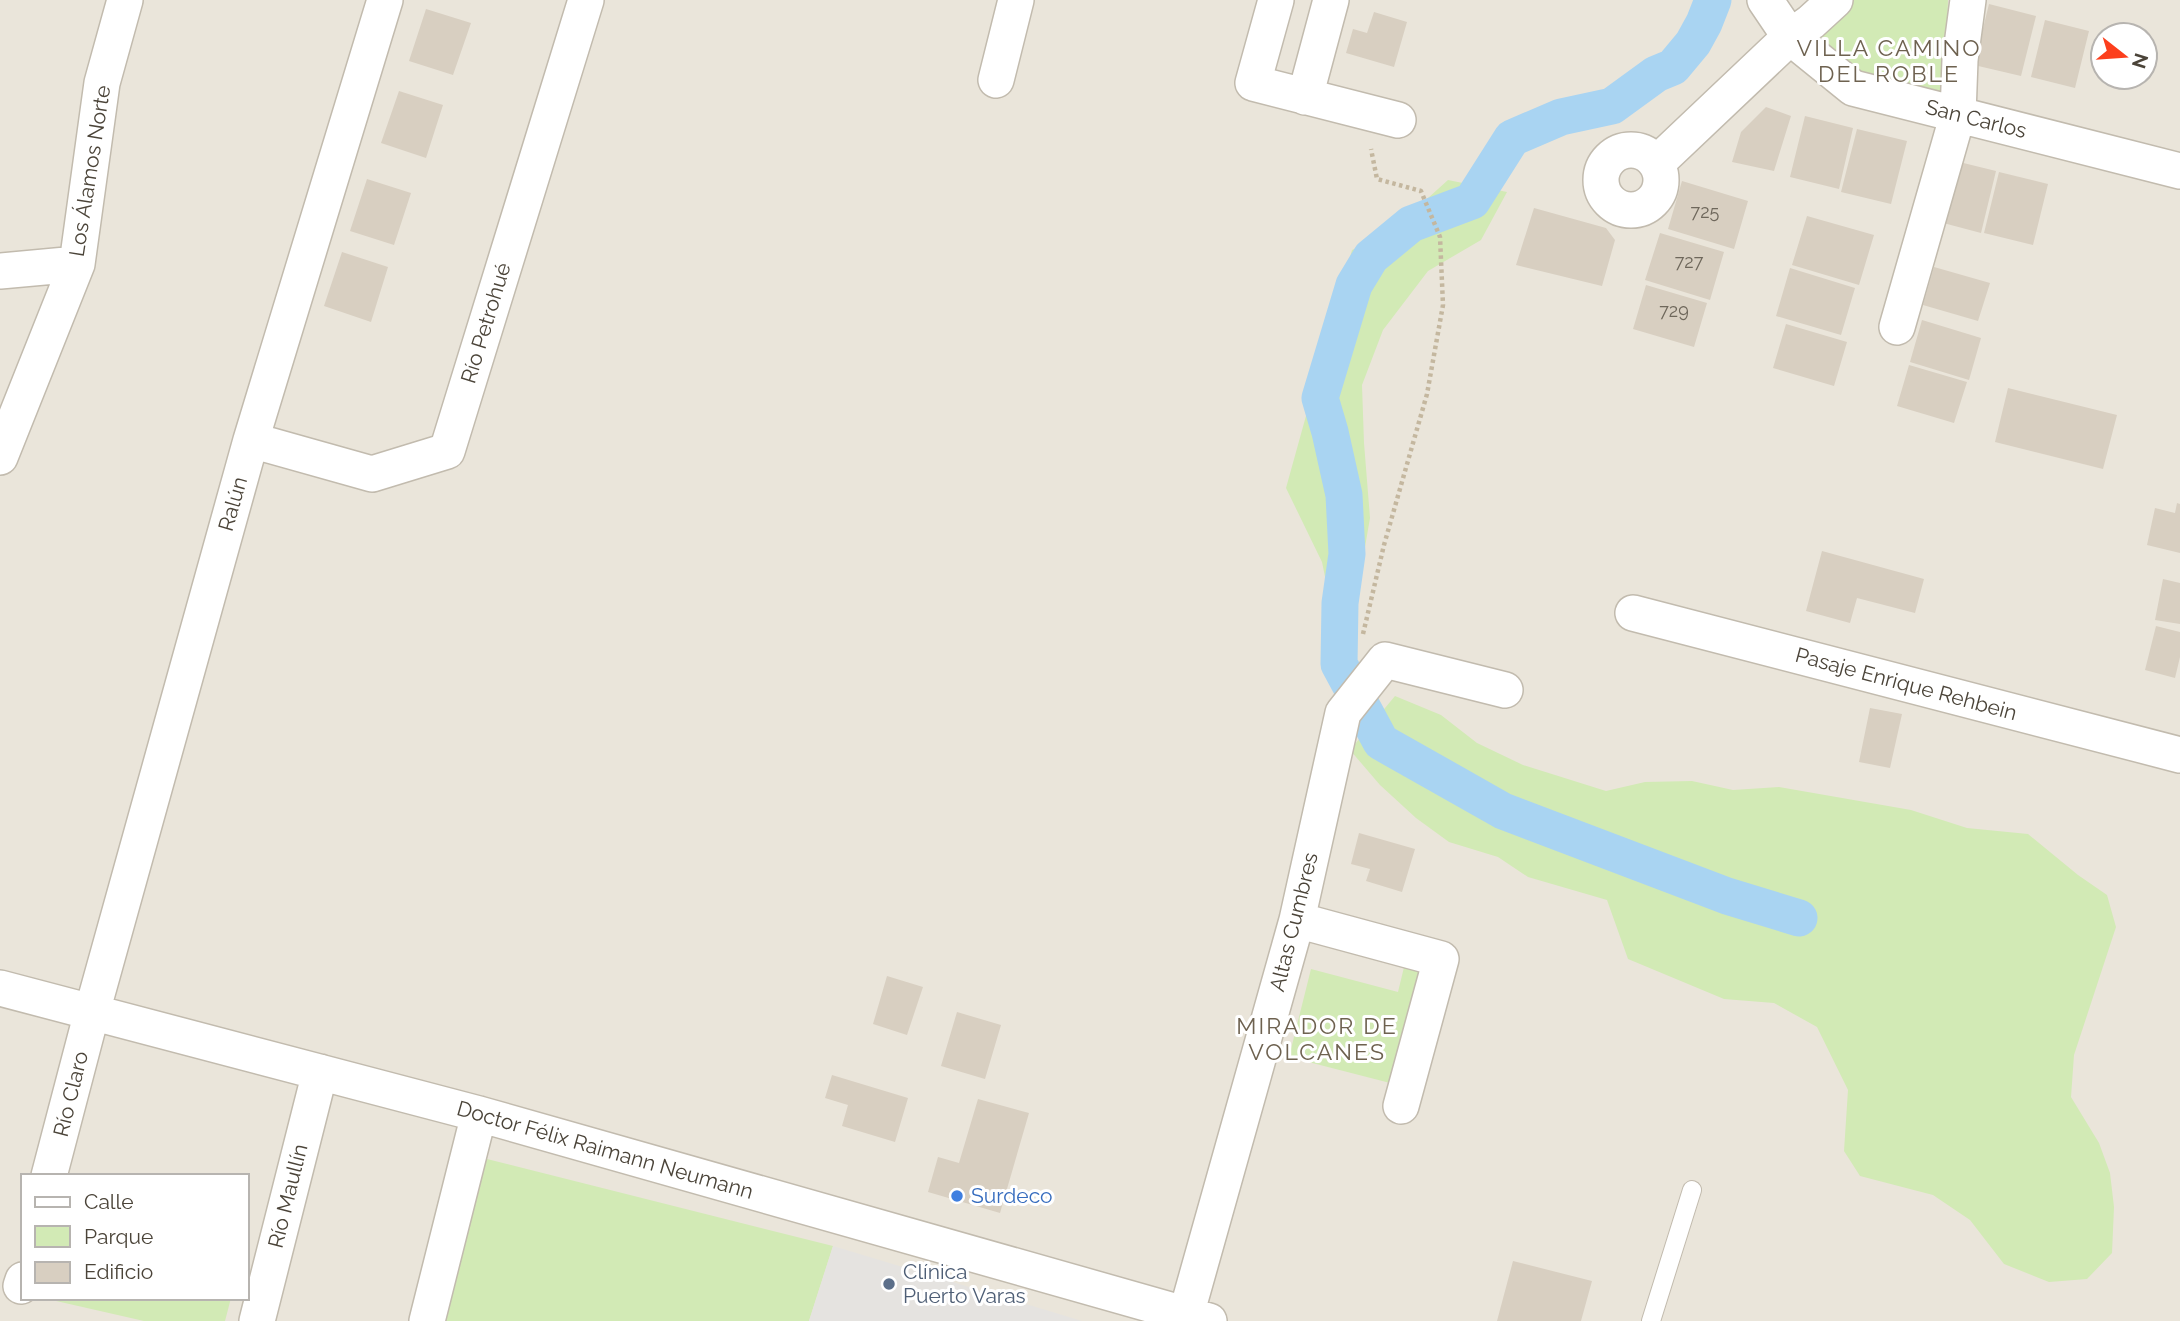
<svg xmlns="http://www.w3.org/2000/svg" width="2180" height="1321" font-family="Raleway,sans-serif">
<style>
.residential{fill:#eae5da;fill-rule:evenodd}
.green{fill:#d2eab5}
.parking{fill:#e5e3e0}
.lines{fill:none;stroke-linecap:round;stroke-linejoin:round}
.canal{stroke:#a9d4f2;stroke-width:37}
.building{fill:#d8cfc1}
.service-casing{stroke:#c2bbae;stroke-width:20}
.minor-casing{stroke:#c2bbae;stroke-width:38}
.path{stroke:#c4b79f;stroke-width:4.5;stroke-dasharray:3.5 3.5;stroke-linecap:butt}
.service{stroke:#fff;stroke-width:18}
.minor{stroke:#fff;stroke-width:35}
.shop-dot{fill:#3f7fe0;stroke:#fff;stroke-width:2.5}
.service-dot{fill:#5c6f8a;stroke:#fff;stroke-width:2.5}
.labels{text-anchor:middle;stroke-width:6;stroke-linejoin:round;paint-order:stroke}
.number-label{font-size:18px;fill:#6e675b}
.street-label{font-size:21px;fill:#4b4439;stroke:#fff}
.shop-label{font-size:21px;fill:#366cbe;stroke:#fff;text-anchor:start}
.service-label{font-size:21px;fill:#4e5e75;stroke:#fff;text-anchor:start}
.neighbourhood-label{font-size:23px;letter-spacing:2px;fill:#6e6250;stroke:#fff}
</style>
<rect width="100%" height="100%" fill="#f6f3ec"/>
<path class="residential" d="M0,0h2180v1321h-2180zM2103,35h42v42h-42zM23,1176h224v122h-224z"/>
<path class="green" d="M1853,0h95l-4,106 -87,-22 -56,-48z
M1448,180l59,12 -26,48 -53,31 -45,59 -21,55 2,58 6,75 -5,29 -9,38 -25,21 -9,-44 -36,-74 66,-238 36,-16z
M1395,696l46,19 36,28 46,22 83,26 39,-9 47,-1 41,9 46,-3 132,23 56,18 61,6 50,41 29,20 9,32 -42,128 -3,42 28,46 11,30 4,34 -2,46 -25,26 -38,3 -45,-18 -34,-44 -37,-25 -73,-19 -16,-25 4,-61 -31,-63 -43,-24 -50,-4 -96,-40 -21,-59 -79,-23 -30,-20 -49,-15 -33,-24 -36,-33 -30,-35z
M1405,963l19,5 -30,116 -105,-27 22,-88 87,23z
M479,1157l354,89 -24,75h-370z
M43,1298h188l-6,23h-81z"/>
<path class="parking" d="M833,1246l249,75h-273z"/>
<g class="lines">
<path class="canal" d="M1713,0l-9,23 -11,20 -20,24 -17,7 -44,32 -51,11 -49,21 -40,63 -61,23 -40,33 -17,28 -34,113 10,34 14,63 3,59 -7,49 -1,61 42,78 122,69 224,85 72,22"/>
</g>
<path class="building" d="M1989,4l47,12 -15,60 -47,-11z
M426,9l45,14 -18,52 -44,-14z
M1374,12l33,10 -13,45 -48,-14 7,-24 14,4z
M2045,20l44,11 -14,57 -44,-11z
M399,91l44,14 -17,53 -45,-15z
M1766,107l25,9 -17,55 -42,-9 9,-30z
M1805,116l48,12 -14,61 -49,-12z
M1857,129l50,12 -16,63 -50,-12z
M1947,159l49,12 -15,62 -49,-13z
M1999,172l49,12 -15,61 -49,-12z
M367,179l44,14 -17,52 -44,-14z
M1682,181l66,20 -14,48 -66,-20z
M1534,208l72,20 9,12 -13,46 -86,-21z
M1807,216l67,19 -15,50 -67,-20z
M1660,233l64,19 -14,48 -65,-20z
M342,252l46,15 -17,55 -47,-16z
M1934,267l56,16 -12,38 -55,-16z
M1790,268l65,20 -14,47 -65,-19z
M1646,285l61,18 -13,44 -61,-18z
M1922,320l59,18 -12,42 -59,-18z
M1786,324l61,18 -13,44 -61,-18z
M1909,365l58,17 -13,41 -57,-17z
M2008,388l109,27 -14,54 -108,-27z
M2177,503l3,1v49l-33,-8 8,-37 20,5z
M1822,551l102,28 -9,34 -58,-15 -7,25 -44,-12z
M2163,579l17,4v41l-25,-4z
M2156,626l24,6v25l-5,21 -30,-8z
M1870,708l32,6 -12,54 -31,-6z
M1359,833l56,16 -13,43 -36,-11 4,-12 -19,-5z
M887,976l36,11 -16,48 -34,-11z
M957,1012l44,13 -16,54 -44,-13z
M832,1075l76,23 -13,44 -53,-16 6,-21 -23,-7z
M978,1099l51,14 -29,100 -72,-21 10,-35 21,6z
M1513,1261l79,20 -11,40h-84z"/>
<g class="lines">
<defs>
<path id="service" d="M1651,1321l41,-131"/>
<path id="minor" d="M1276,0l-23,83 145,37
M1765,0l25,37 63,51 327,83
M996,80l20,-80
M1305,97l26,-97
M1601 180a30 30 0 1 1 60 0a30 30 0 1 1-60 0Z
M1657,163l133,-126 21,-15 24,-22
M0,271l77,-7
M1897,327l61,-213 2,-54 8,-60
M251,440l121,34 75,-23 139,-451
M0,457l77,-193 25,-181 23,-83
M1633,613l547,142
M1297,920l144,39 -40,147
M0,988l479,126 730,207
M49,1176l43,-164 159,-572 134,-440
M21,1286l2,-6
M1186,1315l111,-395 46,-207 42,-53 120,30
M257,1321l63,-249
M427,1321l52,-207"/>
</defs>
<use href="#service" class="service-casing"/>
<use href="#minor" class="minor-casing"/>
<path class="path" d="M1363,634l21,-89 43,-151 16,-89 -3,-68 -19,-46 -44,-12 -6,-30"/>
<use href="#service" class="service"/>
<use href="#minor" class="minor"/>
</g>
<circle class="shop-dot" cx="957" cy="1196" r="7"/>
<circle class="service-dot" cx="889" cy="1284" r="7"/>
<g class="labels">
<g class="number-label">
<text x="1705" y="218">725</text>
<text x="1689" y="268">727</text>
<text x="1674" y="317">729</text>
</g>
<g class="street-label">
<text transform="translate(1976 119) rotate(14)" y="7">San Carlos</text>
<text transform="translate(90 171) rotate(-81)" y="7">Los Álamos Norte</text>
<text transform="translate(486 323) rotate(-73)" y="7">Río Petrohué</text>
<text transform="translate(233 504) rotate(-74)" y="7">Ralún</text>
<text transform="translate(1906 684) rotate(15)" y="7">Pasaje Enrique Rehbein</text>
<text transform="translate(1294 922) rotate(-76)" y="7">Altas Cumbres</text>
<text transform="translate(71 1094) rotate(-76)" y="7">Río Claro</text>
<text transform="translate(605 1150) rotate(16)" y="7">Doctor Félix Raimann Neumann</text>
<text transform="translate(288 1196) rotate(-76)" y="7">Río Maullín</text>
</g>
<g class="shop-label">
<text x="971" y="1203">Surdeco</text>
</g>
<g class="service-label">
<text x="903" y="1279">Clínica<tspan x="903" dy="24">Puerto Varas</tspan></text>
</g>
<g class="neighbourhood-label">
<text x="1889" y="56">VILLA CAMINO<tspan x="1889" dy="26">DEL ROBLE</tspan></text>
<text x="1317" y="1034">MIRADOR DE<tspan x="1317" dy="26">VOLCANES</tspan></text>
</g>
</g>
<rect x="21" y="1174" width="228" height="126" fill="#ffffff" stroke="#b7b4b0" stroke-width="2"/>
<rect x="35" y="1197" width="35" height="10" fill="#ffffff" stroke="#b7b4b0" stroke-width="2"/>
<text x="84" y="1209" font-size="21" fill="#4b4439">Calle</text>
<rect x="35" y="1226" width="35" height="21" fill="#d2eab5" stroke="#b7b4b0" stroke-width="2"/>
<text x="84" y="1244" font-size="21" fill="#4b4439">Parque</text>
<rect x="35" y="1262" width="35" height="21" fill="#d8cfc1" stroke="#b7b4b0" stroke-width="2"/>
<text x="84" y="1279" font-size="21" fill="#4b4439">Edificio</text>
<g transform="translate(2124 56) rotate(107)"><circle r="33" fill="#ffffff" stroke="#b7b4b0" stroke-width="2"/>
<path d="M0-5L12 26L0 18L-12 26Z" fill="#fc3f1d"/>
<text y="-10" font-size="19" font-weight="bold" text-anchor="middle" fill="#4b4439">N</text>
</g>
</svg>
